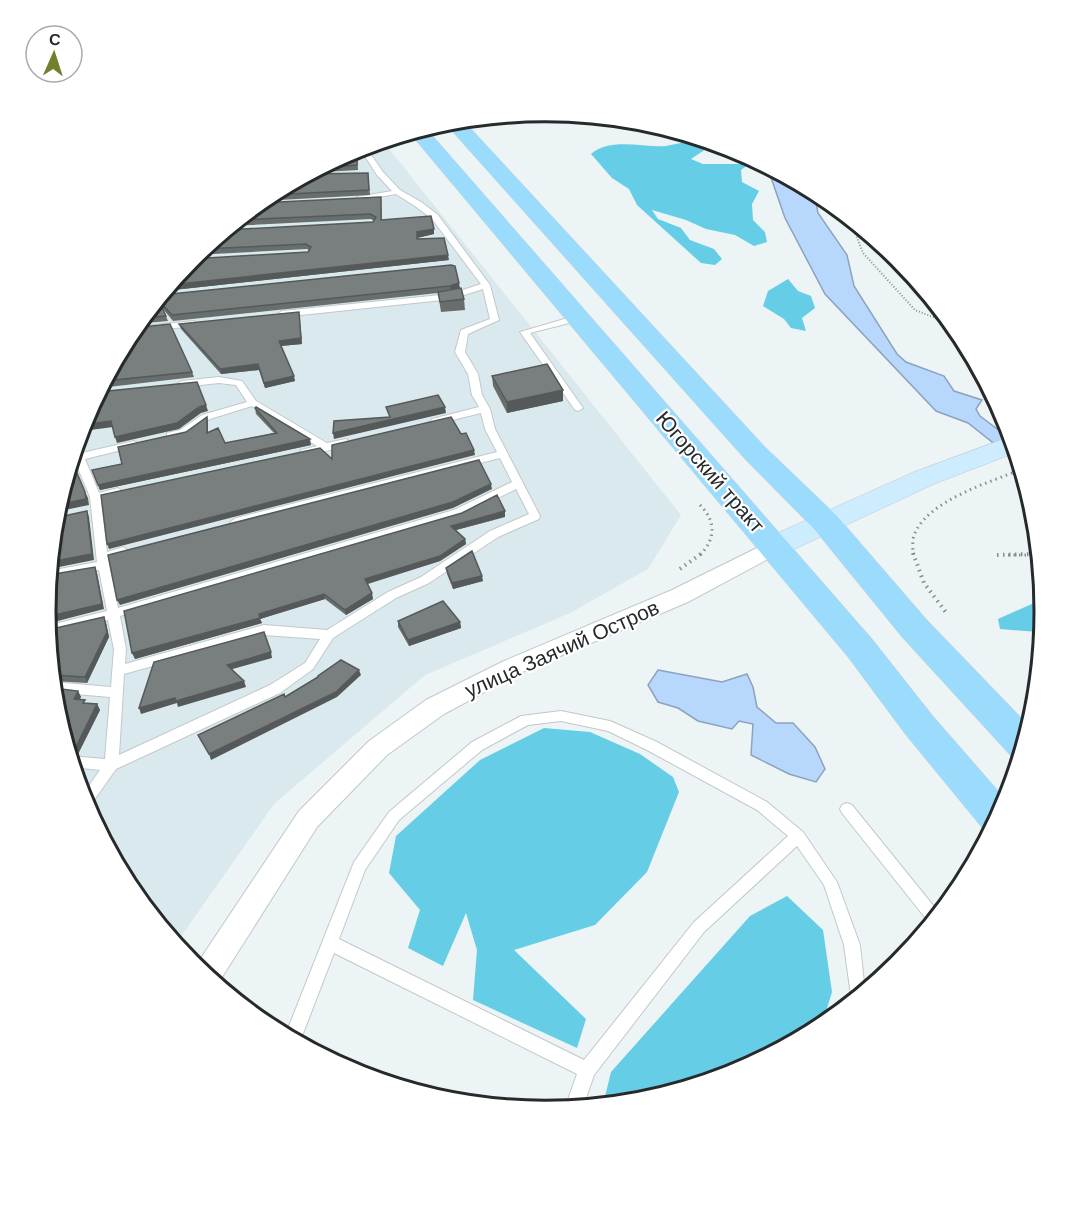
<svg xmlns="http://www.w3.org/2000/svg" width="1090" height="1222" font-family="'DM Sans',sans-serif">
<style>
.built{fill:#d9e9ed}
.forest{fill:#65cde5}
.water{fill:#b8d7fc;stroke:#8ca3bd;stroke-width:1.5}
.lines{fill:none;stroke-linecap:round;stroke-linejoin:round}
.service-casing{stroke:#c2c8ca;stroke-width:2}
.minor-casing{stroke:#c2c8ca;stroke-width:2}
.secondary-casing{stroke:#c2c8ca;stroke-width:1}
.primary-casing{stroke:#cfd0d0;stroke-width:1}
.path-far2{stroke:#888e8f;stroke-width:2;stroke-dasharray:1 2;stroke-linecap:butt}
.path-far1{stroke:#888e8f;stroke-width:3;stroke-dasharray:1.5 4;stroke-linecap:butt}
.path{stroke:#888e8f;stroke-width:4;stroke-dasharray:1.5 4.5;stroke-linecap:butt}
.service{fill:#fff;fill-rule:evenodd}
.minor{fill:#fff;fill-rule:evenodd}
.secondary{fill:#cdedfe;fill-rule:evenodd}
.primary{fill:#9bdbfc;fill-rule:evenodd}
.wall{fill:#686d6d}
.shaded-wall{fill:#555959}
.building{fill:#797f7f;stroke:#555959;stroke-width:1.5}
.labels{text-anchor:middle;stroke-width:4.5;stroke-linejoin:round;paint-order:stroke}
.street-label{font-size:21px;fill:#272a2b;stroke:#fff}
.rim{fill:none;stroke:#272a2b;stroke-width:3}
</style>
<rect width="100%" height="100%" fill="#ecf4f5"/>
<path class="built" d="M382,140l299,375 -33,54 -78,44 -145,62 -151,129 -99,141 -46,-57 -46,-86 -28,-94 -10,-97 10,-98 28,-94 46,-86 63,-76 76,-62 86,-46z"/>
<path class="forest" d="M695,139l14,4 -6,8 -12,8 12,5h46l-8,6 1,12 17,9 -7,13 1,16 12,12 2,10 -13,4 -19,-11 -29,-6 -20,-9 -34,-10 6,9 23,9 9,12 24,9 8,10 -7,6 -14,-2 -64,-58 -8,-16 -17,-11 -21,-24c19,-17 53,-6 75,-8 10,-2 19,-4 29,-7z
M788,279l10,12 13,5 4,12 -13,10 4,13 -15,-3 -7,-9 -21,-13 5,-15z
M1044,601l-1,29 -5,2 -38,-3 -2,-10 36,-16z
M544,728l46,4 50,22 33,23 6,15 -32,80 -52,53 -81,25 72,69 -9,29 -104,-48 4,-50 -11,-37 -23,53 -35,-18 12,-38 -31,-37 7,-37 84,-76z
M787,896l36,34 9,62 -11,36 -85,45 -94,28 -39,4 8,-33 139,-156z"/>
<path class="water" d="M767,166l47,25 4,22 29,42 7,31 43,68 9,8 38,14 10,15 28,9 -6,9 4,7 33,25 7,23 -52,-41 -32,-12 -111,-117 -40,-76z
M658,670l64,12 25,-8 6,13 4,20 19,16h17l22,24 10,22 -9,13 -27,-8 -38,-19 2,-31 -14,-3 -7,8 -34,-8 -20,-13 -20,-6 -10,-17z"/>
<g class="lines">
<defs>
<path id="service" d="M415,130l7,2 -3,2 -19,1z
M365,146l18,26 17,18 21,12 17,13 52,70 9,35 -31,14 -3,18 13,22 4,21 8,14 5,20 45,87 -1,3 -41,18 -69,46 -33,15 -63,40 -20,31 -33,24 -164,76 -29,41 -6,-13 19,-27 -28,-3 -3,-11 36,3 5,-62 -57,-5 -1,-10 59,5 3,-38 -6,-29 -61,14 -1,-8 61,-15 -8,-41 -51,9 1,-8 48,-9 -7,-65 -15,-36 -5,1 5,-17 4,1 3,7 52,-12 5,3 -1,2 -53,13 14,34 19,-5 5,4 -1,2 -21,5 6,53 16,-5 6,4 -2,3 -19,5 10,49 336,-98 58,-28 -12,-24 -264,68 -6,-4 6,-4 261,-66 -12,-23 -4,-16 -45,11 -5,-3 1,-2 47,-12 -7,-12 -4,-21 -13,-22 6,-22 29,-11 -7,-30 -31,10 -170,18 -4,-3 4,-3 169,-17 30,-10 -49,-65 -17,-13 -19,-12 -39,7v-4l35,-6 -15,-16 -18,-28zM516,489l13,25 -39,17 -69,46 -33,15 -61,38 -63,-5 -139,39 1,-15 -6,-33 342,-100zM264,635l56,4 -15,24 -35,22 -151,70 5,-81z
M578,315l4,3 -1,2 -51,13 53,75 -5,3 -3,-1 -55,-78z
M194,321l4,3 -1,2 -67,6 4,-5z
M219,377l23,4 14,20 71,42 19,-4 5,3 -1,2c-15,4 -34,12 -49,10l-1,-2 1,-2 16,-4 -65,-40 -42,13 -23,16 -20,2v-4l13,-3 22,-15 45,-13 -11,-17 -17,-2 -37,4 -5,-3 5,-3z
M561,711l49,10 47,21 110,60 36,30 34,50 23,63 5,47 -13,11 -8,-58 -20,-60 -27,-39 -93,86 -110,143 -11,32 -18,1 12,-34 -243,-121 -35,91 -14,-8 69,-174 35,-50 83,-70 49,-26zM561,721l47,10 39,19 110,60 31,26 -94,86 -110,138 -245,-121 26,-69 34,-50 83,-70 46,-25z
M847,803l5,2 88,109 -9,11 -89,-112 -2,-4 2,-4z"/>
<path id="minor" d="M773,540l8,2 3,5 -3,5 -93,50 -168,71 -76,41 -57,41 -70,72 -100,158 -22,-18 104,-156 70,-70 57,-41 78,-39 168,-71z"/>
<path id="secondary" d="M1012,436l5,16 -83,32 -150,70 -11,3 -11,-3 -4,-7 4,-7 152,-68z"/>
<path id="primary" d="M462,119l303,328 72,69 89,103 104,108 -10,32 -9,-3 -109,-119 -87,-107 -70,-71 -301,-337z
M425,127l447,512 60,76 75,86 -16,31 -7,-2 -78,-95 -58,-78 -439,-525z"/>
</defs>
<use href="#service" class="service-casing"/>
<use href="#minor" class="minor-casing"/>
<use href="#secondary" class="secondary-casing"/>
<use href="#primary" class="primary-casing"/>
<path class="path-far2" d="M849,217l14,36 52,57 23,9 12,1"/>
<path class="path-far1" d="M700,505c16,16 16,34 0,50
M913,555c0,-6 -1,-14 1,-19 11,-35 77,-54 108,-67
M1008,555h25"/>
<path class="path" d="M913,553l11,30 24,32
M997,555l35,-1 8,7
M680,569l22,-16"/>
<use href="#service" class="service"/>
<use href="#minor" class="minor"/>
<use href="#secondary" class="secondary"/>
<use href="#primary" class="primary"/>
</g>
<path class="wall" d="M345,154h12l1,16 -50,3z
M368,173l2,22 -109,6 7,-6z
M381,197l1,23 52,9v5l-17,4v1l32,21 -285,31 27,-32 117,-7 1,-2 -2,-1 -112,6 30,-25 148,-8 1,-1 -3,-2 -141,7 28,-23z
M451,265l13,34 1,11 -24,2 -3,-19 -265,28 -10,-12 5,12 -32,3 25,-29z
M299,312l3,32 -21,2 14,35 -30,7 -6,-18 -38,4 -40,-45 -2,-5z
M129,333l63,39 2,5 -94,11z
M492,376l71,25 -56,12 -14,-27z
M255,408l56,37 -211,45 -8,-20 30,-6 64,-32 21,-15 1,6v9l17,11 49,-10 -18,-19z
M505,517l-49,13 9,9 1,5 -26,17 -72,23 5,15 -27,16 -21,-16 -65,20 2,4 -127,36 -11,-48z
M446,568l37,13 -30,8 -6,-15z
M104,617l2,6 3,14 -22,46 -35,-2 -5,-51z
M398,621l62,1 1,6 -52,18 -11,-19z
M78,691l3,6 -2,2 8,5h10l3,6 -22,44 -9,1 -14,-47z"/>
<path class="shaded-wall" d="M434,229v5l-17,4v-6z
M448,255l1,5 -285,31 5,-6z
M459,283l1,6 -9,3 -1,-6z
M299,312l3,32 -22,2 -1,-5z
M258,364l1,6 -38,4 -1,-5z
M294,376l1,5 -30,7 -1,-5z
M563,390v11l-56,12v-11z
M206,405l2,6 -7,2 -22,16 -62,14 -2,-6z
M445,407l1,6 -112,26 -1,-6z
M207,417l1,6v16l-1,-6z
M111,421l2,6 -30,4 -2,-5v-1z
M310,439l1,6 -211,45 -2,-5z
M474,450l1,5 -366,94 -2,-5z
M491,484l1,5 -39,19 -333,97 -3,-5z
M85,492l3,6 1,7 -34,7 2,-7z
M87,511l2,6 5,43 -45,9 1,-7z
M505,511v6l-53,14 -1,-5z
M465,539l1,5 -26,17 -74,23 -1,-5z
M95,567l2,6 7,36 -58,15v-7z
M482,576l1,5 -30,8 -1,-6z
M372,593l1,6 -27,16 -1,-5z
M324,594l1,5 -65,20 2,4 -127,36 -3,-6z
M104,617l2,6 3,14 -22,46 -2,-6z
M460,622l1,6 -52,18 -1,-6z
M271,652l1,6 -43,12 -2,-5z
M359,670l2,5 -24,22 -126,63 -2,-6z
M244,681l2,6 -68,20 -1,-4 -36,11 -2,-6 36,-10z
M78,691l3,6 -4,8 -3,-6z
M97,704l3,6 -22,44 -3,-5z"/>
<path class="building" d="M345,154h12v11l-38,3z
M368,173l1,17 -101,5 39,-21z
M381,197v23l50,-4 3,13 -17,3v7l27,-1 4,17 -279,30 22,-26 117,-7 3,-5 -5,-3 -104,5 23,-19 148,-8 3,-5 -6,-3 -133,6 21,-17z
M451,265l4,1 4,17 -9,3 -278,29 -13,-14 7,15 -24,2 19,-23z
M461,288l3,11 -24,3 -2,-10z
M299,312l2,26 -22,3 15,35 -30,7 -6,-19 -38,5 -41,-45z
M170,324l22,48 -88,9 25,-48 4,-5z
M547,364l16,26 -56,12 -15,-26z
M197,382l9,23 -7,2 -22,16 -62,14 -4,-16 -30,4 2,-6 15,-27z
M438,395l7,12 -112,26 1,-12 56,-4 -4,-10z
M256,407l54,32 -212,46 -6,-15 30,-6 -4,-17 68,-15 21,-15v16l11,-5 7,15 52,-10 -22,-25z
M451,417l10,17 5,-1 8,17 -367,94 -6,-49 219,-47 12,11v-14z
M479,460l12,24 -38,18 -336,98 -9,-45z
M68,470l6,12 1,-8 2,-1 8,19 1,7 -29,6z
M497,495l8,16 -54,15 14,13 -25,17 -75,23 7,14 -27,17 -21,-16 -65,20 1,4 -128,35 -8,-42 338,-98z
M87,511l5,43 -42,8 4,-44z
M472,551l10,25 -30,7 -6,-15z
M95,567l7,37 -56,13 -1,-6 4,-36z
M443,601l17,21 -52,18 -10,-19z
M104,617l3,15 -22,45 -34,-2 -4,-45z
M264,632l7,20 -44,13 17,16 -68,20 -1,-3 -36,10 15,-46z
M341,660l18,10 -23,22 -127,62 -11,-19 86,-41 1,3 33,-20v-1z
M53,688l25,3 -4,8 11,1 -2,3 14,1 -22,45h-8l-12,-41z"/>
<g class="labels">
<g class="street-label">
<text transform="translate(710 472) rotate(49)" y="7">Югорский тракт</text>
<text transform="translate(562 649) rotate(-24)" y="7">улица Заячий Остров</text>
</g>
</g>
<path d="M0 0H1090V1222H0ZM56 611a489 489 0 1 1 978 0a489 489 0 1 1-978 0Z" fill="#fff" fill-rule="evenodd"/>
<path class="rim" d="M56 611a489 489 0 1 1 978 0a489 489 0 1 1-978 0Z"/>
<g transform="translate(54 54) rotate(3)"><circle r="28" fill="#ffffff" stroke="#a9aaaa" stroke-width="1.5"/>
<path d="M0-4.5L10 22L0 15L-10 22Z" fill="#72802e"/>
<text y="-9" font-size="16" font-weight="bold" text-anchor="middle" fill="#272a2b">С</text>
</g>
</svg>
